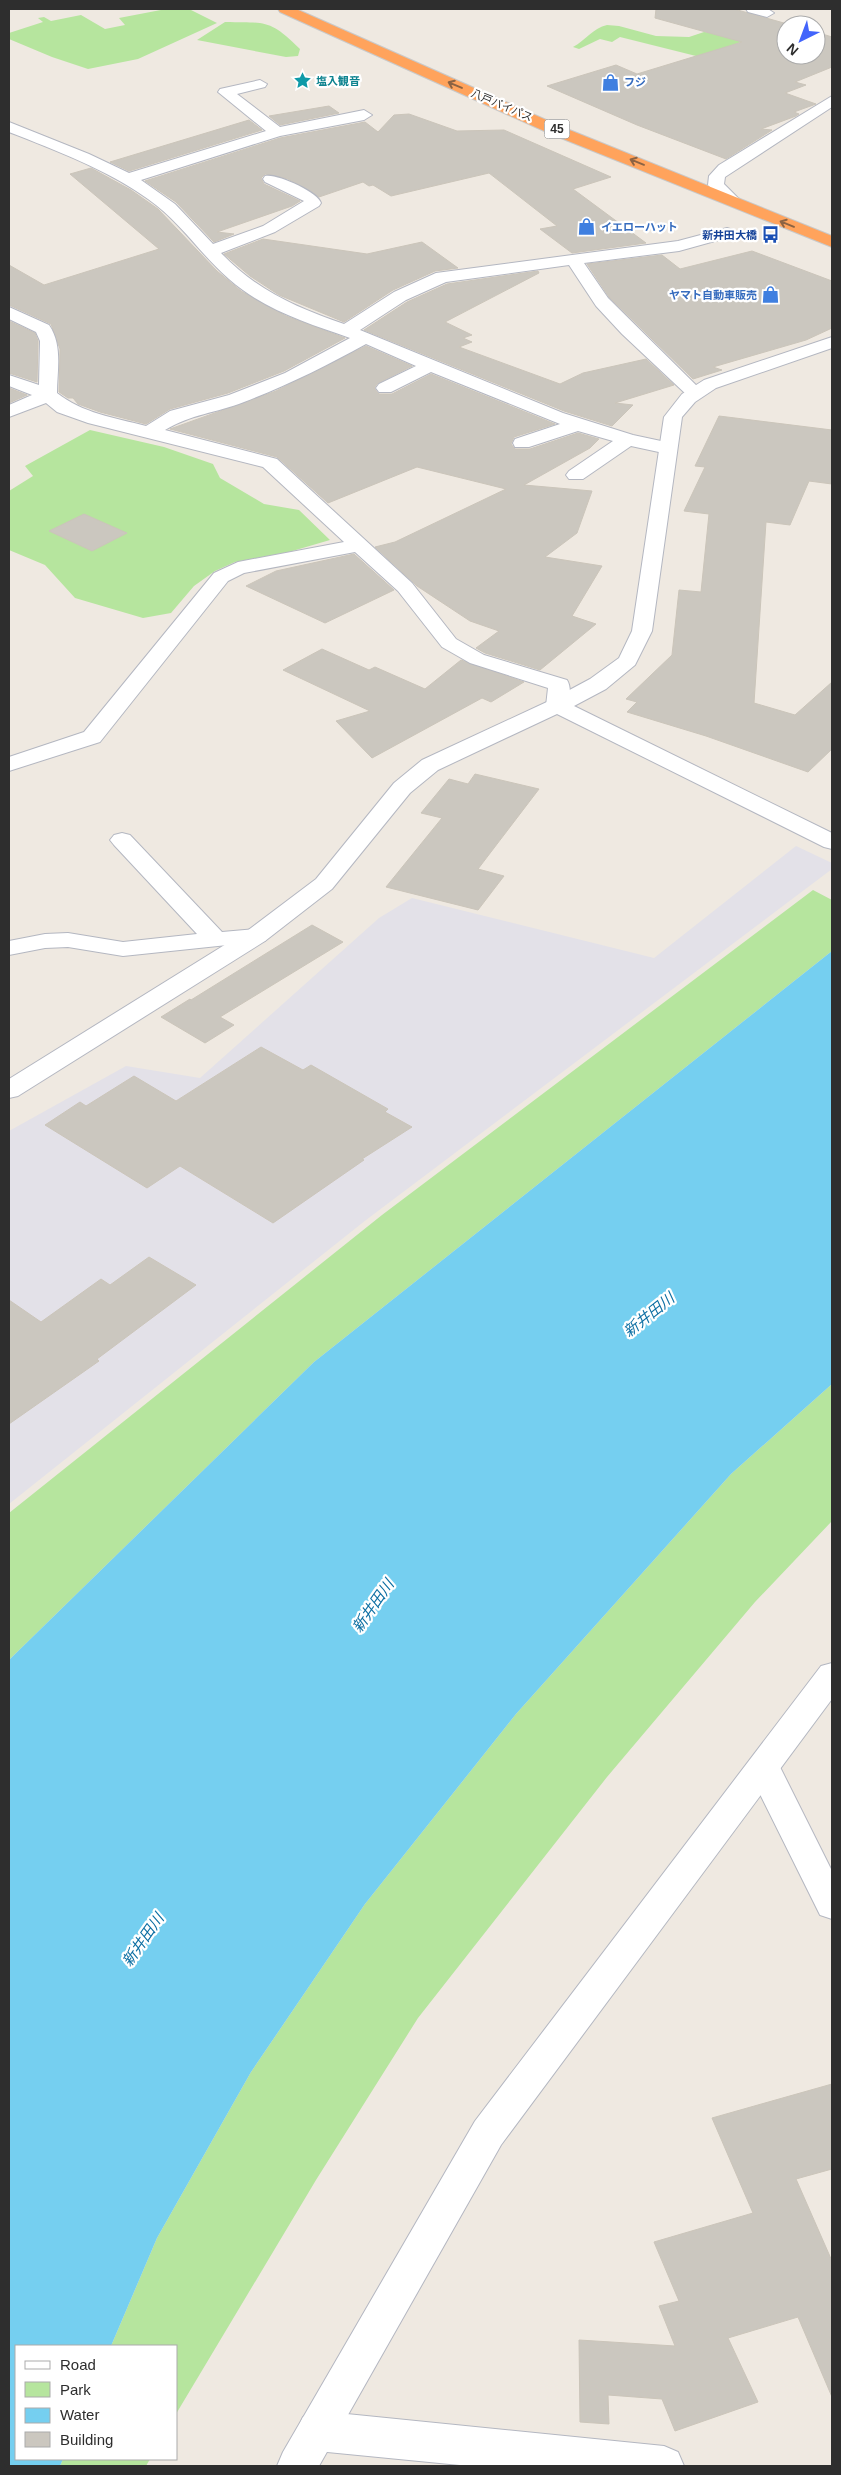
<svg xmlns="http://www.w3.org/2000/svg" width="841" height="2475" font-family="Arial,'Noto Sans JP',sans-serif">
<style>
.industrial{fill:#e3e1e8}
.green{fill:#b6e59e}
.water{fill:#75cff0}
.building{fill:#cbc7bf;stroke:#cbc5ba}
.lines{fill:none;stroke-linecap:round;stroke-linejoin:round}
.street-casing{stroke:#b4b7c1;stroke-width:2}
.secondary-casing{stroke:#b4b7c1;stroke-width:2}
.highway-casing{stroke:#c9c9c9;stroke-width:2}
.street{fill:#fff;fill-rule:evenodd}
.secondary{fill:#fff;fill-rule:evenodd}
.highway{fill:#ffa35c;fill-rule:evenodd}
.oneway{stroke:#8c6343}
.labels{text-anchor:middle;stroke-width:4.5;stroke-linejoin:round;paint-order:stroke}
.far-culture-label{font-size:11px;font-weight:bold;fill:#0d838f;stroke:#fff;text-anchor:start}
.far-shop-label{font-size:11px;font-weight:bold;fill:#366cbe;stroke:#fff;text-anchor:start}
.far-street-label{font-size:11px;fill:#2e2e2e;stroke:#fff}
.far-transit-label{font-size:11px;font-weight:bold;fill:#164399;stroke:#fff;text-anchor:end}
.shield{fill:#fff;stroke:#6d6d6d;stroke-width:1}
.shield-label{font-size:12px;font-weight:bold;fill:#2e2e2e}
.water-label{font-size:15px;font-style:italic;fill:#0d6fa3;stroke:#fff}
</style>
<rect width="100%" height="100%" fill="#efe9e1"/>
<path class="industrial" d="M796,846l36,17v6l-466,351 -357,284v-373l117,-65 74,12 179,-160 33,-20 242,60z"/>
<path class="green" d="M166,9h23l28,14 -79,36 -50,10 -36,-12 -43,-18v-6l34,-11 -5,-4 6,-1 7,4 30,-6 24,14 20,-4 -6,-7z
M225,22c42,1 44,-3 75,27l-2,7 -12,1 -89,-17z
M607,25l12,1 37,10 33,1 15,-5 16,1 27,7 -47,17 -80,-20 -8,5 -12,-3 -21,10 -6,-2c13,-7 20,-19 34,-22z
M90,430l74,17 49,17 7,14 44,26 35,6 31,30 -41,12 -54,10 -20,9 -21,15 -23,27 -28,5 -68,-20 -30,-33 -36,-15v-59l24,-15 -8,-10z
M813,890l19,10v51l-518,411 -305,298v-147l373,-298z
M832,1384v137l-77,81 -148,175 -189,241 -102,162 -140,234v-68h-65l46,-108 94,-166 114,-168 151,-190 215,-240z
M63,2459h87l-4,7h-86z"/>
<path class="water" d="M832,951v433l-101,90 -215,240 -151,190 -114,168 -94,166 -46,108h-95v113h47l-3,7h-51v-806l305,-298z"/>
<path class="building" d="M656,9h78l57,16h-5v30h30v-23l16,5v30l-37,15 11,3 -21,8 31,11 -22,8 5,2 -3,2 -35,13 11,1 -46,29 -89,-34 -90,-39 69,-21 21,9 105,-32 -87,-24z
M329,106l10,7 -59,12 -11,-9z
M409,114l48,17 47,-1 107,47 -38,12 73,54 -74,10 -32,-24 17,-3 -68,-53 -98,23 -18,-11 -4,1 -6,-4 -44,15 -31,-18 -23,-5 -4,4 3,6 36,17 -8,5 -75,26 17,2 -20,8 -38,-40 -31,-21 135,-43 85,-16 13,10 16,-17z
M249,120l13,10 -133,41 -19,-9z
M91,168l40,22 27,19 59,62 24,20 45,25 59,22 -61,33 -56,22 -58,16 -24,15 -46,-12 -22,-8 -5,-6h-5l-9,-6 1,-43 -9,-25 -42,-19v-40l35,20 115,-36 -89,-75z
M263,239l104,15 55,-12 36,26 -23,3 -42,19 -49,32 -65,-27 -29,-19 -26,-22z
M752,251l80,30v47l-26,12 -93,27 9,3 -29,9 -84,-82 -22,-33 75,-9 18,14z
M538,271l1,2 -94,49 27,13 -9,3 9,4 -13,5 101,37 23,-11 63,-14 28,26 -59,18 18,2 -21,21 -48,-15 -200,-81 43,-28 40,-18z
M9,321l26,12 3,8 -1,41 -28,-9z
M366,346l46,20 -34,17 -4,5 5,6h13l39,-20 124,50 -41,13 -3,7 4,5h15l48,-16 21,6 -9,9 -66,37 68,6 -15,42 -32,24 57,9 -30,50 24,8 -56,46 -55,-17 -9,-5 23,-17 -29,-10 -53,-35 -42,-39 20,-5 111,-53 -89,-22 -89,36 -51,-46 -107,-28 106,-38z
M9,388l18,7 -18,8z
M719,416l113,14v54l-23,-3 -19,44 -24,-3 -12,181 41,12 37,-33v67l-24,23 -102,-36 -79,-24 10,-10 -11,-3 46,-44 7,-65 22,2 8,-78 -25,-3 21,-44 -10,-1z
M84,514l43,19 -35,18 -43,-20z
M354,554l40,36 -69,33 -79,-37 30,-15z
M322,649l47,21 6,-3 50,22 36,-29 63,22 -33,20 -9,-4 -110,60 -36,-37 34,-10 -87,-41z
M475,774l64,15 -61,80 26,7 -26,34 -92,-23 56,-69 -21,-5 28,-34 19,5z
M312,925l31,17 -123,75 14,8 -29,18 -44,-26 29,-18 1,1z
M261,1047l42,23 8,-5 77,44 -3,3 27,15 -50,32 2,1 -91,63 -93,-57 -33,22 -102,-63 35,-23 6,4 48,-30 42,25z
M149,1257l47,28 -99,74 2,2 -90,63v-124l32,22 60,-43 9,6z
M832,2084v85l-36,10 36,82v136l-34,-80 -70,21 30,64 -83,29 -13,-32 -54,-4 1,29 -29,-2 -1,-82 96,6 -16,-40 20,-5 -25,-59 99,-29 -41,-95z"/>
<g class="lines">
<defs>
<path id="street" d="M746,9h22l6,4 -7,4 -19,-5z
M260,80l7,4 -2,3 -28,7 43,33 84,-17 8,5 -8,5 -84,16 -139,44 34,24 38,40 50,-18 41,-25 -39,-19 -2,-3 2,-3c11,-3 53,16 56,27l-2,3 -44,26 -54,21c35,37 76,55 123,71l50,-32 42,-19 242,-32 49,-13 6,2 2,3 -2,3 -54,15 -95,12 24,35 95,94 -3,4h-12l-66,-62 -26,-28 -27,-41 -123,17 -40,18 -46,30 203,83 70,22 42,9 2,4 -2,4 -7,2 -37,-8 -48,33h-14l-3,-4 3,-4 44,-30 -35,-10 -49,16h-14l-2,-4 2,-4 45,-15 -129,-52 -40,20h-12l-3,-4 3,-4 37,-18 -50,-22c-40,22 -80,42 -122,58 -28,11 -53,12 -79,28l112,29 135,124 44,56 28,16 83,25c5,8 3,23 -2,31l-8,2 -8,-2 -3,-5 2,-18 -78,-25 -28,-16 -44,-56 -43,-39 -111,21 -16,8 -128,161 -91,29v-14l75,-25 130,-159 24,-11 106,-20 -81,-75 -175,-44 -31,-11 -11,-9 -37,14v-12l23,-10 -23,-9v-11l30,10 1,-44 -4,-9 -27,-13v-12l40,18c14,20 8,46 8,68 25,20 58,25 89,33l24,-15 59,-16 56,-22 65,-35c-43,-15 -86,-28 -121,-59 -29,-25 -49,-58 -81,-80 -42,-30 -91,-48 -139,-67v-10l80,32 40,19 137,-42 -48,-39 2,-3z
M832,96v11l-107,70 -1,7 17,17 -2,3h-12l-19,-19 1,-9 10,-11z
M122,833l8,2 92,97 34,-3 9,2 3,5 -3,5 -142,15 -55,-9 -23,1 -36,7v-14l36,-7 23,-1 55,9 74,-8 -83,-89 -4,-5 4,-5z
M764,1755l12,4 56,112v48l-12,-4 -73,-147 5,-9z
M317,2411l347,35 14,6 6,14h-214l-153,-15 -14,-6 -6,-14 6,-14z"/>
<path id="secondary" d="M832,337v11l-116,40 -21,14 -13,15 -30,214 -17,34 -29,24 -32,17 258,127v16l-8,-2 -267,-133 -119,56 -28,23 -78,96 -67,52 -247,155 -9,2v-19l238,-148 69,-52 78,-96 28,-23 127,-59 41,-22 29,-21 13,-27 32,-214 18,-23 22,-14z
M832,1663v36l-331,446 -182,321h-42l6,-14 192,-331 346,-455z"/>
<path id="highway" d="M278,9h18l266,118 270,109v11l-281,-113 -271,-122z"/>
</defs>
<use href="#street" class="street-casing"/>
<use href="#secondary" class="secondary-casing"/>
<use href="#highway" class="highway-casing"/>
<use href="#street" class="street"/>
<use href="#secondary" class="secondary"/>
<use href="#highway" class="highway"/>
</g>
<defs><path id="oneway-shaft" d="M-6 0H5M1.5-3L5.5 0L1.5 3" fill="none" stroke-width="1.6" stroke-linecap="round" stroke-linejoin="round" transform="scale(1.25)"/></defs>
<g class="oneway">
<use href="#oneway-shaft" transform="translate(455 85) rotate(-157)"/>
<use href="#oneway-shaft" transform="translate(637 162) rotate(-158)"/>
<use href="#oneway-shaft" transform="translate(787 224) rotate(-158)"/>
</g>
<defs>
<symbol id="sight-bare" viewBox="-9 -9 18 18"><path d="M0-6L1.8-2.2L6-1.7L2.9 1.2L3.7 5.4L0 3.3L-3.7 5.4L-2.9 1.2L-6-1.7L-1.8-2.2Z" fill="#0f9aa8" stroke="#fff" stroke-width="2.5" paint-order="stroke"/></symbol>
<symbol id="shop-bare" viewBox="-9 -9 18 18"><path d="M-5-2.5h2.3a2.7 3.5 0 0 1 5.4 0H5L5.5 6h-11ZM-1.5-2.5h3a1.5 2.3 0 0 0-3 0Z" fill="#3f7fe0" stroke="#fff" stroke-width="2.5" paint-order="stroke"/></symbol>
<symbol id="bus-bare" viewBox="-9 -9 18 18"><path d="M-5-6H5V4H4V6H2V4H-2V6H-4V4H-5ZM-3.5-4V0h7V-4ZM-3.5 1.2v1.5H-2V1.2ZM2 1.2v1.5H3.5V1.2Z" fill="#1a4fb4" stroke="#fff" stroke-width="2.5" paint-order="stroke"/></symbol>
</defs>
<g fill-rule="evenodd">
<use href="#sight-bare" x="290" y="68" width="25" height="25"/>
<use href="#shop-bare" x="598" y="70" width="25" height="25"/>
<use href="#shop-bare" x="574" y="214" width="25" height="25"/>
<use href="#bus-bare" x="758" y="222" width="25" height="25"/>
<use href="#shop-bare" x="758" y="282" width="25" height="25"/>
</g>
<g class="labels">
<g class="far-culture-label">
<text x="316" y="85">塩入観音</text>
</g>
<g class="far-shop-label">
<text x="624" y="86">フジ</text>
<text x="601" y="231">イエローハット</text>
<text x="757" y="299" text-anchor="end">ヤマト自動車販売</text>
</g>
<g class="far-street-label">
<text transform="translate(502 105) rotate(23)" y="4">八戸バイパス</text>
</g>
<g class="far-transit-label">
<text x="757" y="239">新井田大橋</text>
</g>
<rect class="shield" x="544.5" y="119.5" width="25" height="19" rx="4"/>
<g class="shield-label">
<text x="557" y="133">45</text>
</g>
<g class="water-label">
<text transform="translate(649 1315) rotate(-39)" y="5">新井田川</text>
<text transform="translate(373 1606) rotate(-55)" y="5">新井田川</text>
<text transform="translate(143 1940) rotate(-55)" y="5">新井田川</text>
</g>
</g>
<rect width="841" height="2475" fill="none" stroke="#2e2e2e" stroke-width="20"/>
<rect x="15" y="2345" width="162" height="115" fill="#ffffff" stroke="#ababab"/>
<rect x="25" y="2361" width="25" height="8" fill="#ffffff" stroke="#ababab"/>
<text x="60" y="2370" font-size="15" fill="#2e2e2e">Road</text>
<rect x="25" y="2382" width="25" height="15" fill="#b6e59e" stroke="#ababab"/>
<text x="60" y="2395" font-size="15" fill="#2e2e2e">Park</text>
<rect x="25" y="2408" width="25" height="15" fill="#75cff0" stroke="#ababab"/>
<text x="60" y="2420" font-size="15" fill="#2e2e2e">Water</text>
<rect x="25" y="2432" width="25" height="15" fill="#cbc7bf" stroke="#ababab"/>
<text x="60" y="2445" font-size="15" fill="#2e2e2e">Building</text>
<g transform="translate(801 40) rotate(222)"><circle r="24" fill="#ffffff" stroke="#ababab"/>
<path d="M0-4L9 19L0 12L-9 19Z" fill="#4264fb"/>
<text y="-8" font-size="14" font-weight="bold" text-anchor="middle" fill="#2e2e2e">N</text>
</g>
</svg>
